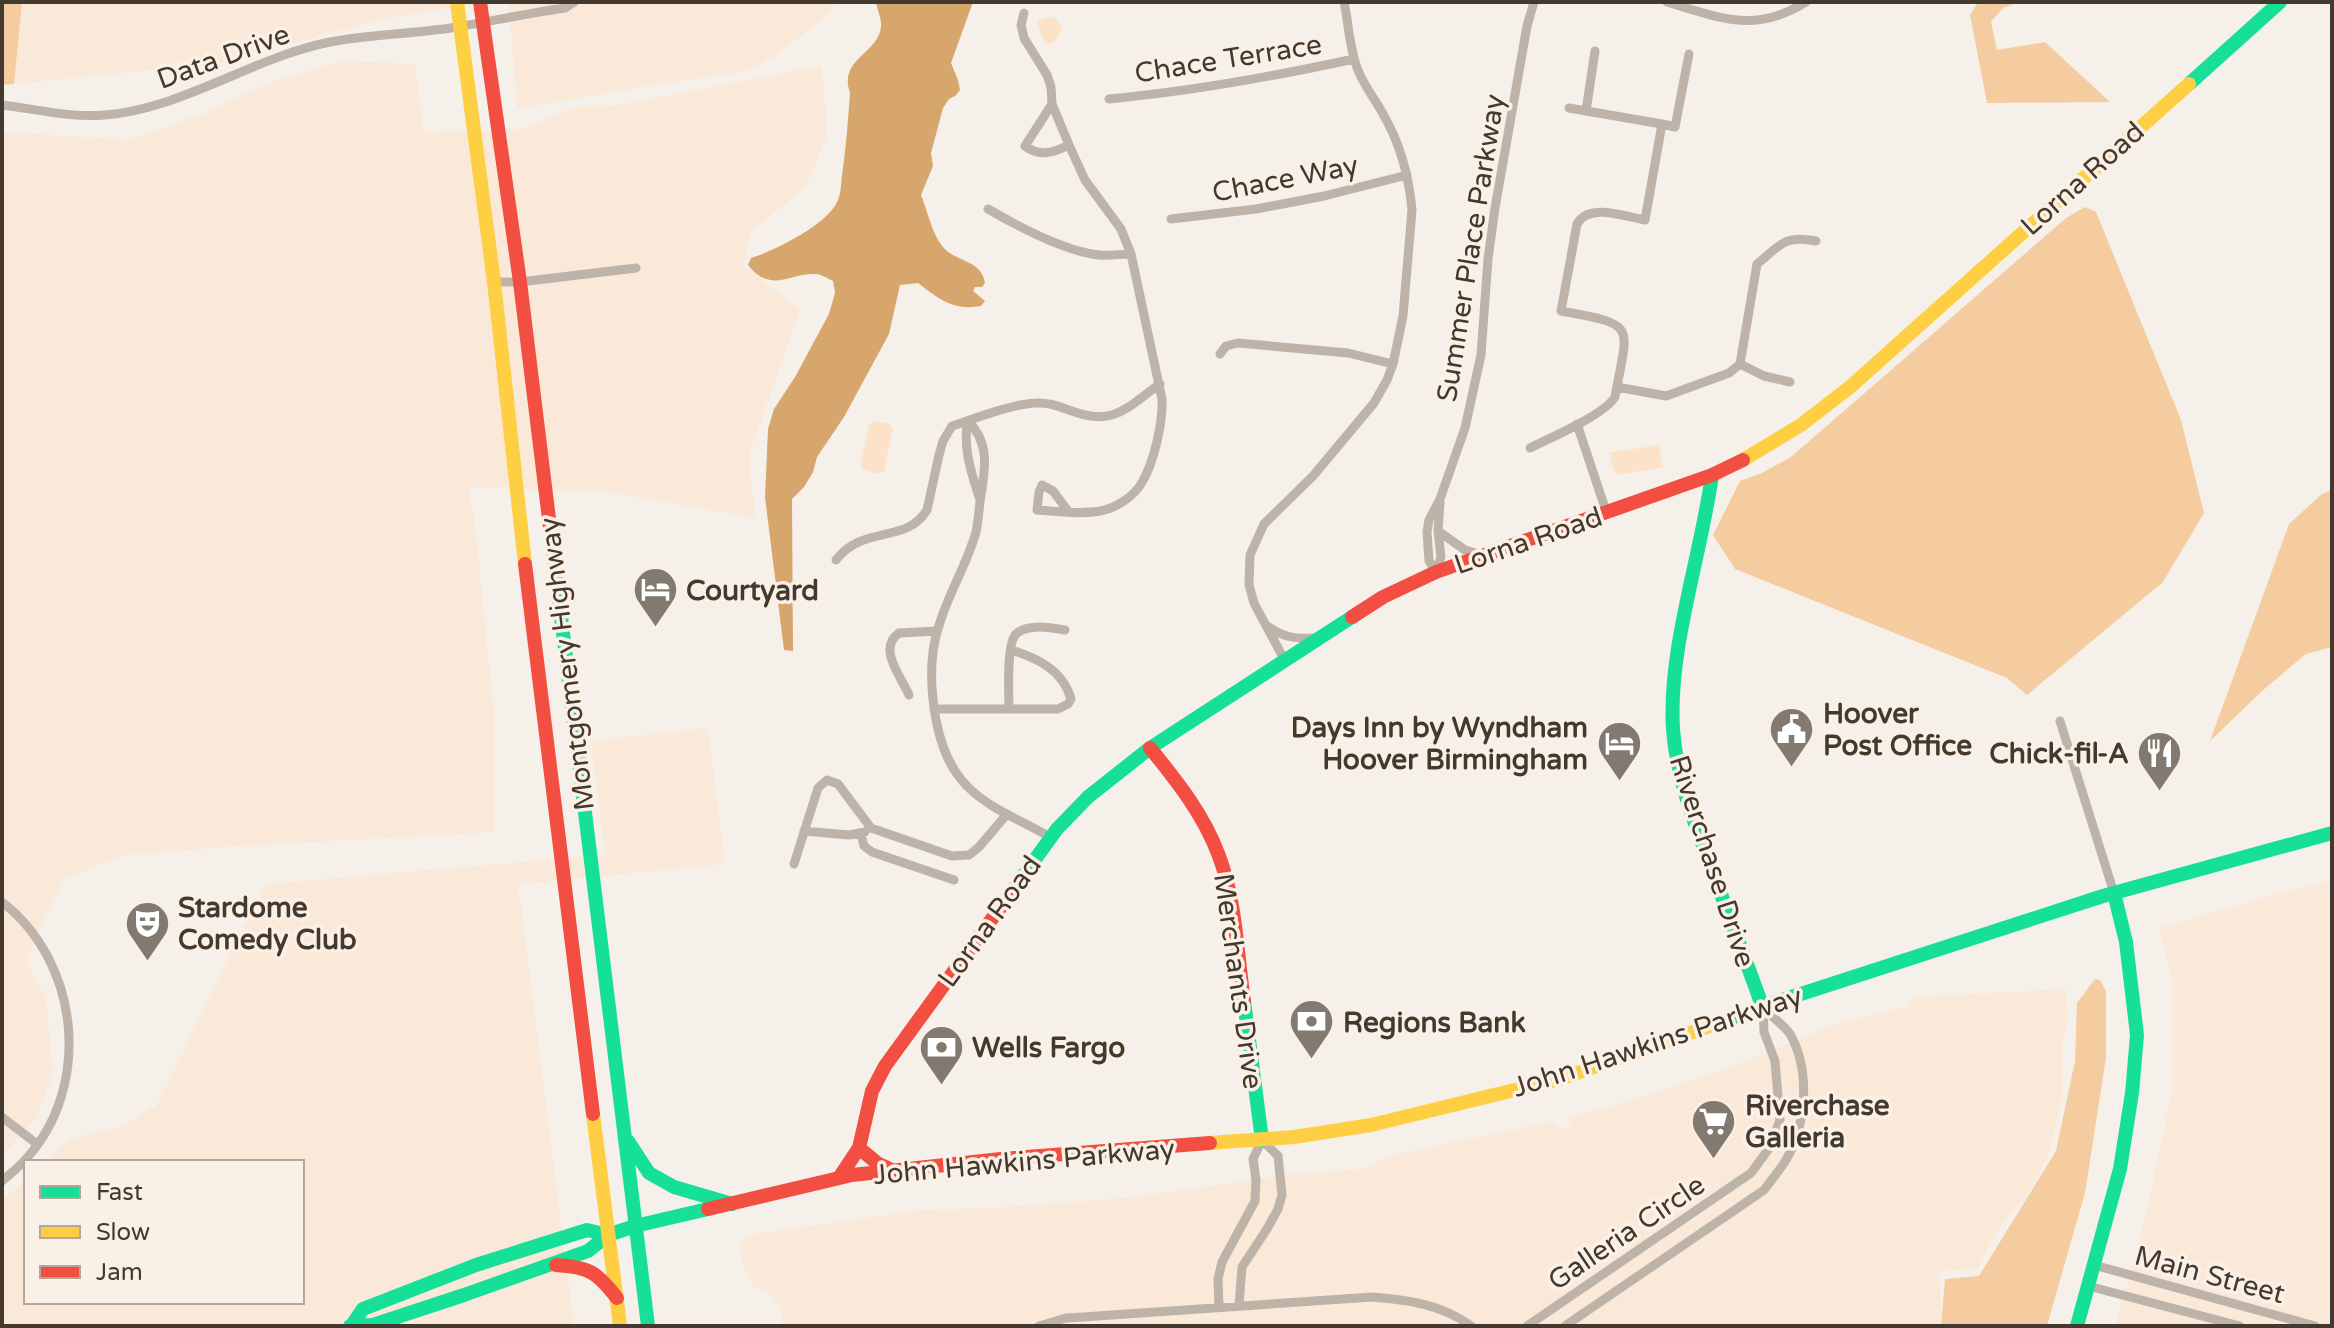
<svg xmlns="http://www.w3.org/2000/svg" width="2334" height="1328" font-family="'Varela Round',sans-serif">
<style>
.built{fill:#fae9d8}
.green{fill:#fbe2c8}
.forest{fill:#f4cc9f}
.water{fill:#d6a66d}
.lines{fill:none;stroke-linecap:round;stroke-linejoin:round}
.street{stroke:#bdb3a9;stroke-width:9}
.fast{stroke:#16e098;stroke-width:14}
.slow{stroke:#ffcf43;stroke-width:14}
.jam{stroke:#f24e42;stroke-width:14}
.labels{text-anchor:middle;stroke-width:7;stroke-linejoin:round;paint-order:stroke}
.street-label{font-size:28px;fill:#43392e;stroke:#fbf0e5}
.poi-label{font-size:28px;font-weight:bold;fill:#43392e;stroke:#fbf0e5;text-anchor:start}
</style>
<rect width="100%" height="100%" fill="#f6f0ea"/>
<path class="built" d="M22,2h464l-102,17 -165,44 -205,21z
M509,2h328l-10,13 -49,39 -30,17 -101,15 -130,23z
M342,61l73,3 9,68 102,-3 47,-22 40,-1 209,-40 5,69 -21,52 -55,44 -8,33 57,46 -51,145 6,63 -146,-26 -141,-5 6,27 20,199 1,119 -257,14 -118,10 -57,24 -37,80 20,39 7,75 -17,44 -34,38v-1024l128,8 77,-28 65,-30z
M708,728l17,136 -207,20 56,442h-572v-126l24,-20v122h276v-140h-256l22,-23 54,-13 35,-21 109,-221 339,-29 -14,-114z
M2332,881v445h-217l24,-81 33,-152v-112l-13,-53 132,-38z
M2066,989l2,33 -6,21 1,47 -13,60 -16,35 -33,40 -24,44 -38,2 3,55h-1160l-1,-16 -9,-15 -18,-8 -13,-25 -1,-22 14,-6 171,-24 68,-2 132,-10 181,-25 57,-4 26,-13 160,-34 12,7h9l2,-3 -3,-8 99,-29 75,-27 93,-38 75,-18v-9z"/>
<path class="green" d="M1054,16l5,6 3,8 -8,12 -6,2 -4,-2 -7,-21z
M873,421l17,3 3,5 -9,42 -5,3 -16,-4 -3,-5 9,-40z
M1659,445l4,22 -43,8 -7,-5 -4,-17z"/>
<path class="forest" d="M2,2h20l-8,82 -12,1z
M1981,2h38l-16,6 -12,14 6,28 48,-8 65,60 -123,1 -17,-88 6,-10z
M2085,207l11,5 85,208 23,93 -41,69 -136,113 -20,-17 -272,-109 -22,-34 27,-54 22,-8 29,-16 275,-239z
M2332,490v157l-26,7 -44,37 -52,50 79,-217 33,-30z
M2095,979l5,1 6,11v66l-21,136 -38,133h-106l4,-47 34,-3 77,-125 19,-90 2,-58z"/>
<path class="water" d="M876,2h97l-22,61 7,17 2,10 -5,6 -6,3 -6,9 -12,45 2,13 -12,29c7,17 12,45 27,57 15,10 34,11 37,31l-3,4h-7l-2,4 12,10 -4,5c-28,5 -42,-7 -63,-23l-18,2 -11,49 -45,83 -27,40 -4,15 -9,15 -12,12 1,152 -9,-1 -19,-153 3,-68 6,-20 21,-32 34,-63 6,-21 -2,-12c-6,-3 -12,-7 -18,-7 -26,-1 -44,20 -67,-9l3,-7c23,-7 78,-34 87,-58 3,-7 3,-17 4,-25 4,-27 6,-54 8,-82 -12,-34 28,-39 31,-66 1,-7 -4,-18 -5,-25z"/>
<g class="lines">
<path class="street" d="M1667,2c54,16 88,32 139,0
M1024,13l-3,12 3,13 23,37 4,12 1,17 17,41 16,35 36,49 10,25 31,145c1,24 -8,64 -21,85 -8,13 -25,24 -41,27 -20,4 -43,0 -63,-1l2,-18 3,-7 11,6 15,20
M1109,99c85,-8 162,-22 245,-40
M1052,104l-27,42c15,11 28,7 44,-1
M2,105c33,4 69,13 103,10 77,-6 149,-58 225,-73 42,-8 85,-8 127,-15 36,-6 72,-14 108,-19l9,-6
M1586,111l9,-60
M1662,124l13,3 14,-73
M988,209c31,18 76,42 111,46 10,1 22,-1 32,-1
M1171,219l85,-10 68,-13 83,-21
M494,282h26l116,-14
M1220,354l6,-8 12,-3 110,10 45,11
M1740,364l17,-100c24,-19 26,-29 59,-23
M1617,387l49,9 63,-23 11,-9 24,12 26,6
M1577,424l30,90
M1530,448c20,-10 74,-33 85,-51 13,-73 24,-72 -54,-86l16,-87c12,-22 49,-7 68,-4l17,-96 -93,-16
M980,500c-8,-25 -18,-53 -12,-79 23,23 17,50 12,80 -1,10 -2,21 -4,31 -9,33 -29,63 -38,97 -9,28 -7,63 -2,91 5,25 13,48 31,66 22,23 56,35 83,51
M1438,531l27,19 18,5
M836,560c28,-36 69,-15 91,-50l12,-55 4,-14 9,-15c24,-8 60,-22 84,-23 13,-1 24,4 36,8 42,16 55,-4 88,-27
M1436,572l-7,-11 -2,-29 2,-12 11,-21 25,-71 16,-73 7,-96 7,-51 32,-182 7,-24
M1436,572l5,-15 -3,-26 2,-29
M1267,626c16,11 27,13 46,12
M1284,659l-30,-56 -5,-18 1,-30 14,-31 49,-48 61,-73 13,-23 6,-16 10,-48 9,-106c-3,-33 -12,-67 -29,-96 -8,-15 -19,-28 -25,-44 -9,-22 -9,-45 -14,-68
M909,695c-8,-19 -32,-46 -10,-62l38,-2
M934,709h124l10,-5 3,-5c-8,-29 -34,-41 -60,-49
M1009,709c0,-15 -3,-65 7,-75 12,-11 35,-6 49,-4
M2060,721l54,172
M804,831l45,4 16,-3
M861,834l3,12 8,6 82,28
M794,864l24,-76 9,-8 11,4 33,44 81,28 17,-1 10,-8 28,-33
M2,902c78,60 91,185 23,258 -7,8 -15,14 -23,21
M2,1117l35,27
M2094,1265l221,61
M2088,1286l152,40
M1219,1307l-1,-28 4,-17 33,-61 1,-21 -3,-21 9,-19 16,16 4,39 -4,14 -11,20 -25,38 -3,38
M1039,1326l27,-8 17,-1 289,-20c36,3 69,7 99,29
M1527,1326l224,-153 19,-26 10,-27 -5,-59 -11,-29 -1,-24
M1565,1326l199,-136c11,-15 24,-29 30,-47 13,-32 14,-78 -4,-109 -6,-9 -19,-18 -27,-26"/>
<path class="fast" d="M2189,84l91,-82
M1712,475c-11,81 -44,174 -39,254 3,45 19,88 35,130 18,49 37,99 55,149
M550,527l98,799
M1018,883l39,-54 31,-32 62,-49 202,-131
M1244,1001l18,139
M1727,1020l49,-18 327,-106 229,-63
M628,1141l21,32 25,14 58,17
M352,1325l11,-16 113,-44 111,-35 21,5
M350,1326l23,-1 91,-30 124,-44 20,-16 27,-9 73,-17
M2077,1326l43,-157 12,-76 5,-58 -11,-93 -12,-49"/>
<path class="slow" d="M457,2l37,280 31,282
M1743,460l58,-35 49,-38 339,-303
M593,1114l27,212
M1210,1143l84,-6 77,-12 189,-46 167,-59"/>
<path class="jam" d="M480,2l40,280 30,245
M525,564l68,550
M1352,617l31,-20 53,-25 276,-97 31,-15
M1150,748c27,33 54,67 69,108 17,45 18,97 25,145
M859,1148l18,15 15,7
M839,1178l20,-30 13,-57 13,-25 133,-183
M708,1209l144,-34 149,-16 209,-16
M556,1265c33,2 41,7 61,33"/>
</g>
<defs>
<symbol id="hotel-pin" viewBox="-11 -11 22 30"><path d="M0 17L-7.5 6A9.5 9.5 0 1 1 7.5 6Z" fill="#827970" stroke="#fbf0e5"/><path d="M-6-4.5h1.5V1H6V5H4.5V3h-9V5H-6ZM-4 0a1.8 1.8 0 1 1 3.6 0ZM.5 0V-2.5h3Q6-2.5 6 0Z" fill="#fff"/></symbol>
<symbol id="civic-pin" viewBox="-11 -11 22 30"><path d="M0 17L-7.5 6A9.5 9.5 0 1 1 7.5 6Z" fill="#827970" stroke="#fbf0e5"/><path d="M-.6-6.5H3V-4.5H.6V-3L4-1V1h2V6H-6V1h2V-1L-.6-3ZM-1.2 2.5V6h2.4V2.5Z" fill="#fff"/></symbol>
<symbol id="restaurant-pin" viewBox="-11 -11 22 30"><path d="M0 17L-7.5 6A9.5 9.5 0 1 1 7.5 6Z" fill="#827970" stroke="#fbf0e5"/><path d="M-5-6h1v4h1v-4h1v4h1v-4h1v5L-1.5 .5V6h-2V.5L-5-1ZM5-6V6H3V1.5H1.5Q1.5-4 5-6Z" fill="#fff"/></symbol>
<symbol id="theatre-pin" viewBox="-11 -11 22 30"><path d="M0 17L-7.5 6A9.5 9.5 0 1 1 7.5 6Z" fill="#827970" stroke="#fbf0e5"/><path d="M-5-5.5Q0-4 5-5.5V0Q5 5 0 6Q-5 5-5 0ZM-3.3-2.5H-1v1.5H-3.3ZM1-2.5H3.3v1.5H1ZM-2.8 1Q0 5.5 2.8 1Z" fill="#fff"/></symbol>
<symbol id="bank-pin" viewBox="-11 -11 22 30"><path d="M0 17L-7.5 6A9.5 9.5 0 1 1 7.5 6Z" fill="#827970" stroke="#fbf0e5"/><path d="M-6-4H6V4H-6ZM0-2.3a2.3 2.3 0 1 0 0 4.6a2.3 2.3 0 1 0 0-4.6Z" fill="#fff"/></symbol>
<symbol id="supermarket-pin" viewBox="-11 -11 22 30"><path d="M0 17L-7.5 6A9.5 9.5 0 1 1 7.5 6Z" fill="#827970" stroke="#fbf0e5"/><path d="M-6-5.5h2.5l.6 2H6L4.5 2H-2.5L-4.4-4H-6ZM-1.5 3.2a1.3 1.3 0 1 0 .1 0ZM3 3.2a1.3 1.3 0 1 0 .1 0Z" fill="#fff"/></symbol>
</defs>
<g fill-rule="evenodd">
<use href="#hotel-pin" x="630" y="564" width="51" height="69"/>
<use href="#civic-pin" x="1766" y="704" width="51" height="69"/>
<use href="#hotel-pin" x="1594" y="718" width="51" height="69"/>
<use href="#restaurant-pin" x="2134" y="728" width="51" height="69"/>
<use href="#theatre-pin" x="122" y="898" width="51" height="69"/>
<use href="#bank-pin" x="1286" y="996" width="51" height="69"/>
<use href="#bank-pin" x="916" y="1022" width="51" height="69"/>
<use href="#supermarket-pin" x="1688" y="1096" width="51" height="69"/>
</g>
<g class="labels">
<g class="street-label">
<text transform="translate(223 56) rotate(-20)" y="10">Data Drive</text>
<text transform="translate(1228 58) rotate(-9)" y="10">Chace Terrace</text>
<text transform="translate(1285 178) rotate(-11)" y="10">Chace Way</text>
<text transform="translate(2082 178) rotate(-42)" y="10">Lorna Road</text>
<text transform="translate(1470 248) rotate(-81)" y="10">Summer Place Parkway</text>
<text transform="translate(1528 540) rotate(-19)" y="10">Lorna Road</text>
<text transform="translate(566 664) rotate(-97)" y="10">Montgomery Highway</text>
<text transform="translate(1713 861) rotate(72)" y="10">Riverchase Drive</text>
<text transform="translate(989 921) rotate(-54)" y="10">Lorna Road</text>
<text transform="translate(1239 981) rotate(82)" y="10">Merchants Drive</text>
<text transform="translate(1657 1041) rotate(-18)" y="10">John Hawkins Parkway</text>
<text transform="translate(1024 1161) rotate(-5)" y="10">John Hawkins Parkway</text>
<text transform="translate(1626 1232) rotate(-34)" y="10">Galleria Circle</text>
<text transform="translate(2210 1274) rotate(15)" y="10">Main Street</text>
</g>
<g class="poi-label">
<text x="686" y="600">Courtyard</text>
<text x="1823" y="723">Hoover<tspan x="1823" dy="32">Post Office</tspan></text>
<text x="1588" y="737" text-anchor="end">Days Inn by Wyndham<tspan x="1588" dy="32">Hoover Birmingham</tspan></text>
<text x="2129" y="763" text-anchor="end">Chick-fil-A</text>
<text x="178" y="917">Stardome<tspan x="178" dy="32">Comedy Club</tspan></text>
<text x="1343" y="1032">Regions Bank</text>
<text x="972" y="1057">Wells Fargo</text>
<text x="1745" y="1115">Riverchase<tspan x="1745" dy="32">Galleria</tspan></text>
</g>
</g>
<rect width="2334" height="1328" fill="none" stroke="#43392e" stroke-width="8"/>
<rect x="24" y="1160" width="280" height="144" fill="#fbf0e5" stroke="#b1a79c" stroke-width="2"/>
<rect x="40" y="1186" width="40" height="12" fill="#16e098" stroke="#b1a79c" stroke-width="2"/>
<text x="96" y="1200" font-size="24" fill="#43392e">Fast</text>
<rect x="40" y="1226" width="40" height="12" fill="#ffcf43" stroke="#b1a79c" stroke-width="2"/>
<text x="96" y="1240" font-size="24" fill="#43392e">Slow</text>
<rect x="40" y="1266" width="40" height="12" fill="#f24e42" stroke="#b1a79c" stroke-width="2"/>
<text x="96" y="1280" font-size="24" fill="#43392e">Jam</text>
</svg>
